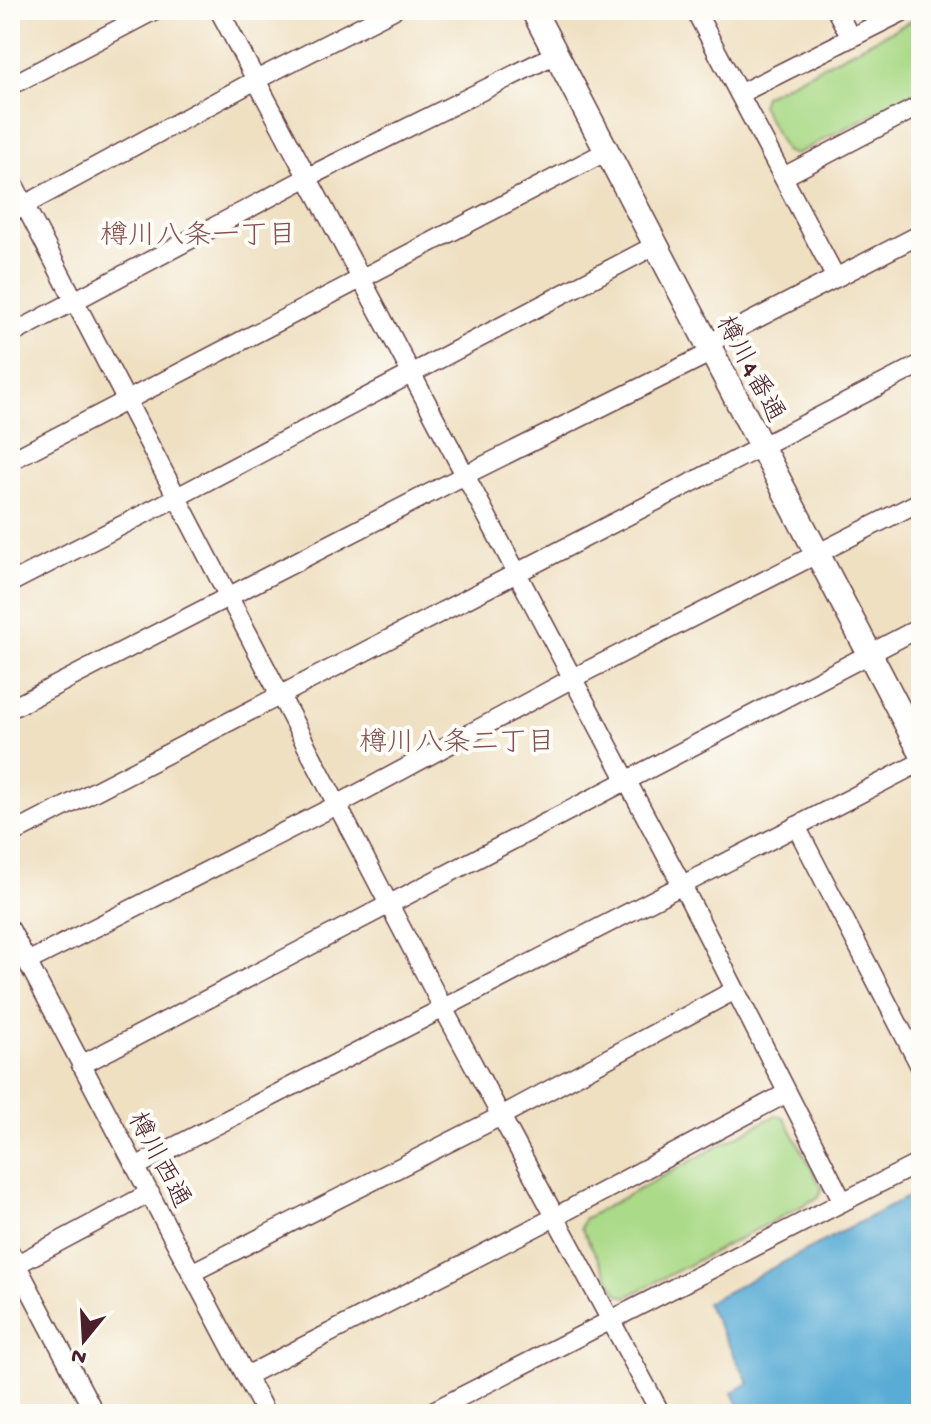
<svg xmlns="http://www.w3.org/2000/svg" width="931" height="1424" font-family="'Gochi Hand','Klee One',sans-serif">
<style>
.green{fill:#abda88;stroke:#7a7c5a;stroke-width:2}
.water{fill:#59acd5;stroke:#526680;stroke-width:2}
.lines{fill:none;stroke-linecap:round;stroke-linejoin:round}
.street-casing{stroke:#633c42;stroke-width:21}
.secondary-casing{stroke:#633c42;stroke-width:27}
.street{stroke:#fff;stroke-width:18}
.secondary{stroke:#fff;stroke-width:24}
.labels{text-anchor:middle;stroke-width:8;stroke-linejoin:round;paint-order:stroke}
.street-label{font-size:26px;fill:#4a1f2b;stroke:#fdfcf7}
.neighbourhood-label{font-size:28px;fill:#835050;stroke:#fdfcf7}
</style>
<rect width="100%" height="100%" fill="#fdfcf7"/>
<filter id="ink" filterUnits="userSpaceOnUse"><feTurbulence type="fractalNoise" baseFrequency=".0125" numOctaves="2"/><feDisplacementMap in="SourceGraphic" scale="16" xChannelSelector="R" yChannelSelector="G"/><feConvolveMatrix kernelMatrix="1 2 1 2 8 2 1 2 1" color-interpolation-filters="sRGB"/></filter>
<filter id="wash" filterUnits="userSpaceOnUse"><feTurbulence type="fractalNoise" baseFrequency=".006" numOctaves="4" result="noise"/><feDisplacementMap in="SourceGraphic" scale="32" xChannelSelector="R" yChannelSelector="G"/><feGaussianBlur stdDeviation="1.8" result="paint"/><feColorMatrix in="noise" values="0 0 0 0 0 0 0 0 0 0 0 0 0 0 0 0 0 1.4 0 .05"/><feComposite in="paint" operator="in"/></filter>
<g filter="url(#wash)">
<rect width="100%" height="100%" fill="#efe0c2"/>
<path class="green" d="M921,16v73l-127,66 -9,-4 -24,-46 3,-9z
M776,1115l8,2 38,71 -3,9 -192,100 -9,-3 -37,-66 3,-9z"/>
<path class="water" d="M921,1190v207l-33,17h-145l-11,-21 17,-10 -43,-80z"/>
</g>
<g filter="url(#ink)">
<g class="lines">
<defs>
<path id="street" d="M219,10l463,875 161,317
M695,10l141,268
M836,10l15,28
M10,86l145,-76
M739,94l167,-84
M10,177l433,831 218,406
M783,177l138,-72
M10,213l246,-133 137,-70
M10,335l298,-158 248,-123
M707,344l214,-110
M10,461l597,-310
M10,583l167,-86 479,-252
M10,709l455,-234 247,-123
M796,826l125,242
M10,835l911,-471
M10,929l256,485
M27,962l310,-157 236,-127 348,-177
M81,1065l840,-438
M135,1167l786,-405
M10,1252l85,162
M10,1268l140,-75
M191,1273l310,-157 234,-126
M246,1376l309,-159 232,-124
M427,1414l494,-252"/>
<path id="secondary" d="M533,10l388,742"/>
</defs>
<use href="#street" class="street-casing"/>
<use href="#secondary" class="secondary-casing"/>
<use href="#street" class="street"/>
<use href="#secondary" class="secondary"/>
</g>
</g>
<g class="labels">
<g class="street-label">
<text transform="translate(752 368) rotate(62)" y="9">樽川4番通</text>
<text transform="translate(161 1159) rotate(62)" y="9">樽川西通</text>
</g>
<g class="neighbourhood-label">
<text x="198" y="243">樽川八条一丁目</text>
<text x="457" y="750">樽川八条二丁目</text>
</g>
</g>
<rect width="931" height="1424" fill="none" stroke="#fdfcf7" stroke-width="40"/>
<g transform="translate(84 1340) rotate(198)" stroke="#fdfcf7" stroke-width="6" paint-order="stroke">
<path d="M0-6L14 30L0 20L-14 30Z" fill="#4a1f2b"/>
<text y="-12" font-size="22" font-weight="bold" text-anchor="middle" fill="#4a1f2b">N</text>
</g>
</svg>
